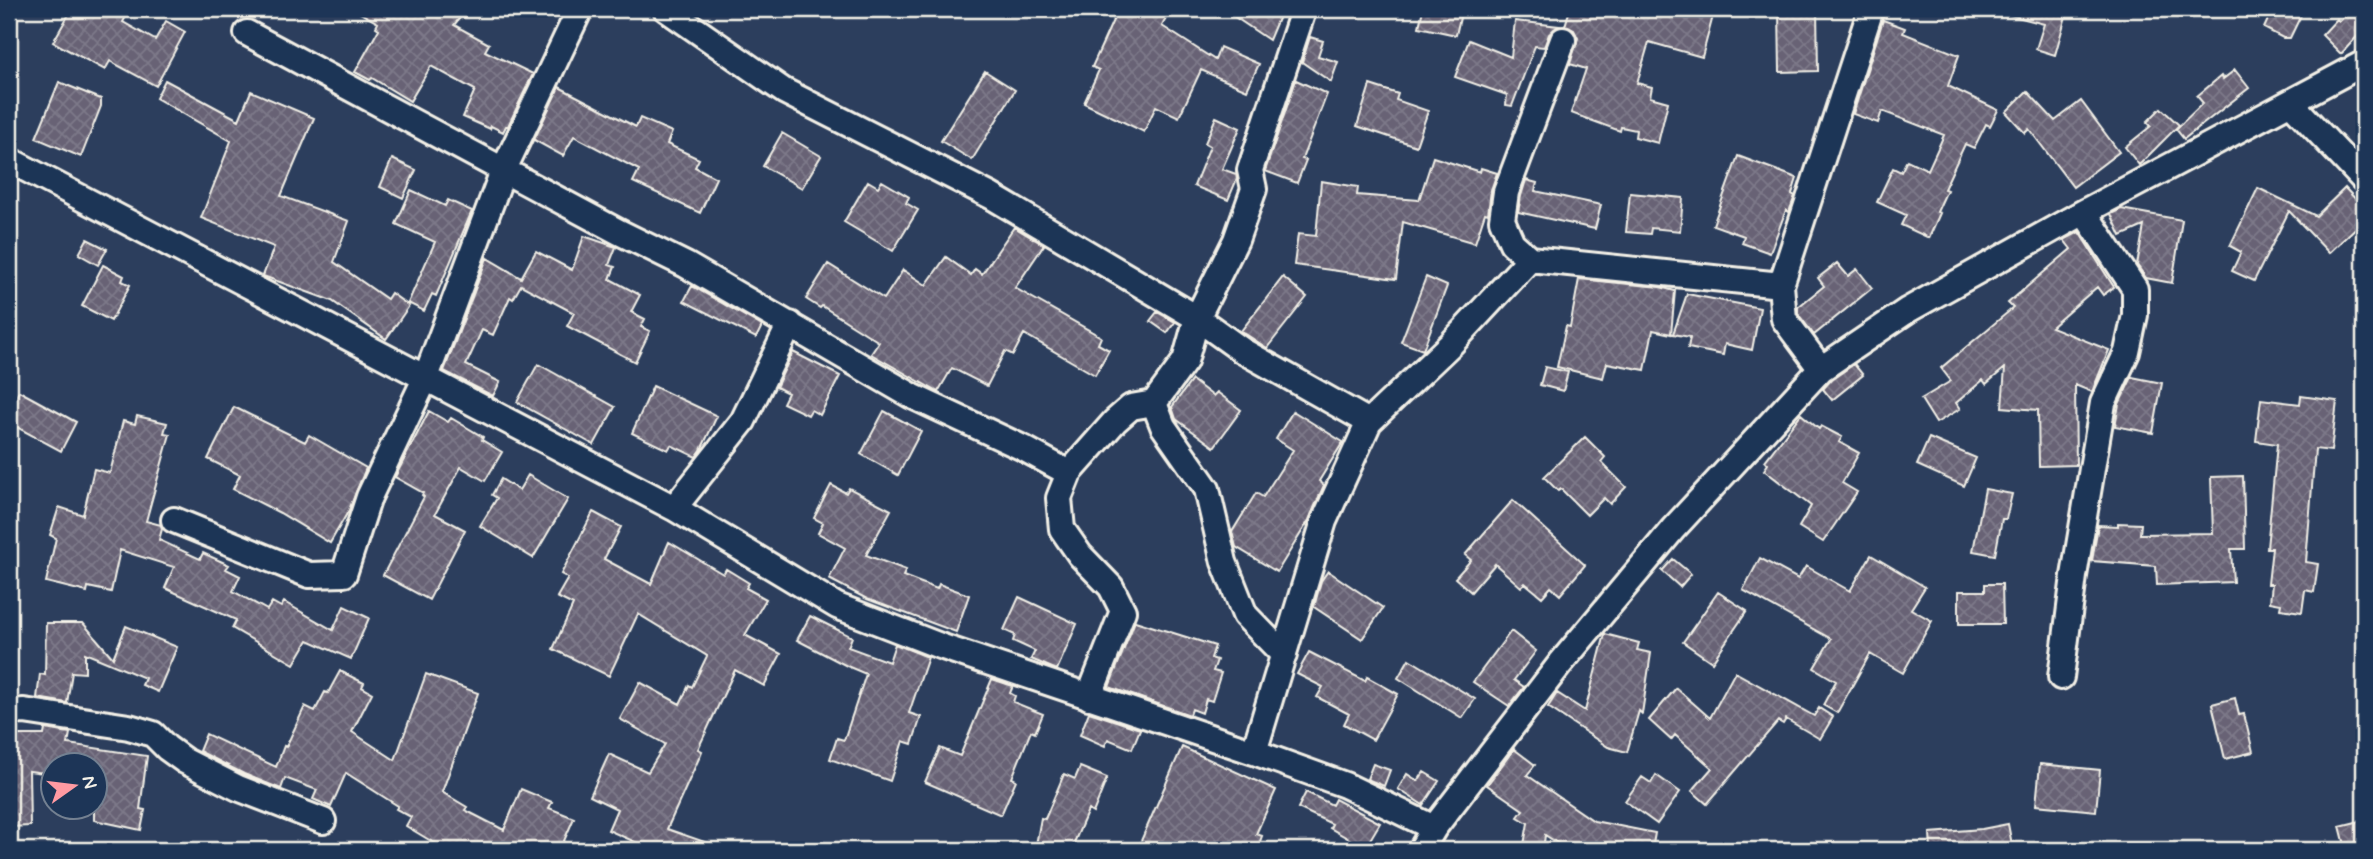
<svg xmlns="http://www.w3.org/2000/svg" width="2373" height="859" font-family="Mynerve,sans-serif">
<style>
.building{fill:url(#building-cross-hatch);stroke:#f4f1e8;stroke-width:2}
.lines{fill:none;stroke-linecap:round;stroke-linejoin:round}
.minor-casing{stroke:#f4f1e8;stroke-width:30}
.minor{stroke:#1d3557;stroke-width:24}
</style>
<defs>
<pattern id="building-cross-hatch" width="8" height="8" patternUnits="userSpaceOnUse" patternTransform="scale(1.75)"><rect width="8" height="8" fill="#676275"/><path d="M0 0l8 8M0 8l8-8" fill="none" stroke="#7d7989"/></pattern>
</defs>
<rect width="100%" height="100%" fill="#2c3e5d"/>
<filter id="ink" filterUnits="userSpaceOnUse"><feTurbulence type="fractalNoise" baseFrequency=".0143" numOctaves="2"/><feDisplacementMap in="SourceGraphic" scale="14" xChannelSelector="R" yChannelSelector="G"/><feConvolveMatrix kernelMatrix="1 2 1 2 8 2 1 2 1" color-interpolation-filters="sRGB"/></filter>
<g filter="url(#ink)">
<path class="building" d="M72,9h58l-7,13 32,18 11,-19 19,11 -29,54 -46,-25 -5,9 -52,-28z
M353,9h114l-13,16 35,19 -4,7 48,23 -25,52h-2l-3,6 -12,-6 -1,3 -27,-12 12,-27 -44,-24 -21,35 -38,-23 -2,2 -15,-8 24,-43 -3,-2 2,-4z
M1118,9h53l-9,17 53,34 5,-13 39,17 -12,26 -46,-20 -22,47 -23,-11 -12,26 -60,-29 15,-33 -7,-3z
M1223,9h59l-13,31z
M1423,9h39l-6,26 -37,-8z
M1570,9h115l28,7 -11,41 -53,-15 -12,41 15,4 -2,10 18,5 -10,41 -23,-6 1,-7 -15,-3 -1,4 -49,-18 15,-44 -16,-5 8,-26 -4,-8 -9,-4z
M1779,9h38l1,62 -38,1z
M2007,9h61l-13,46 -19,-6 8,-25 -38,-10z
M2273,9h31l-14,29h-7l-19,-10z
M2352,9h5l7,7v13l-23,25 -19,-19 15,-16 2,2z
M1883,20l22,8 -2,5 56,22 -11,31 50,24 -8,16 -4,-2 -12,24 -9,-4 -21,45 3,1 -10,22 3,1 -11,25 -28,-13 5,-10 -29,-13 16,-34 8,4 6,-12 21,10 16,-35 -62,-24 -4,12 -25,-9z
M1515,21l44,5 -10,8 -5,13 -9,-1 -23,60 -6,-1 1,-10 -52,-18 14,-37 42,17z
M1310,37l13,4 -5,15 20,6 -7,20 -29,-20z
M2235,70l14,18 -65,51 -8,-10 27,-26 -6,-7 24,-20 2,3z
M985,71l30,19 -43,70 -31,-19z
M165,80l74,40 12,-29 63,27 -33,78 68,25 -15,41 53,37 4,-6 18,13 -23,33 -54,-38 -69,-25 11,-29 -73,-29 30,-77 -75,-43z
M1296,80l31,14 -25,65 4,1 -9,23 -32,-12z
M59,82l42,17v7l-20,51 -45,-19z
M1370,85l28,9 -2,6 32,11 -12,35 -59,-20z
M559,87l77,40 4,-9 32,14 -5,12 32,15 -4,8 21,11 -16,35 -67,-31 6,-12 -65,-34 -11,20 -29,-16z
M2027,91l28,30 26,-20 38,51 -46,35 -44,-58 -4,4 -19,-21z
M2161,108l18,17 -40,40 -14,-18 26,-21 -4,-4z
M1216,117l24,11 -18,41 14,5 1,5 -9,21 -34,-14 16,-40 -5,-3z
M782,133l39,23 -19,32 -39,-22z
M1738,156l59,22 -5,16 3,2 -6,16 -3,-2 -16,43 -28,-10 2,-7 -31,-11z
M1433,157l47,15 1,-4 16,5 -6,17 -3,24 -3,-1 -10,30 -72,-21 -7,57 -102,-14 4,-31 18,2 5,-55 37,6 -1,8 62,5z
M392,159l24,11 -13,28 -23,-11z
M1526,180l11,3 -2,8 66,14 -6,24 -77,-17 3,-16z
M868,181l10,6 4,-6 27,16 -3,6 12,7 -25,41 -49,-29z
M2258,188l58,28 29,-28 19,20v12l-35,33 -40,-42 -35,70 -22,-10 9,-19 -11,-6z
M411,190l34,16 3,-6 24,11 -36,85 -4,-2 -8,17 -16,-8 27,-61 -39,-18z
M1630,193l53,5 -3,33 -29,-3 -1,6 -24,-2z
M2121,209l61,11 -10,63 -26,-5 -9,-13 7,-39 -23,10 -10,-22z
M1014,227l30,18 -29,43 86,49 -3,7 11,6 -14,25 -71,-41 -11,21 -8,-4 -18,35 -35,-18 -14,24 -67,-38 8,-12 -57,-36 -2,2 -14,-9 22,-35 56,35 19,-29 23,15 20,-28 25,18 4,-6 7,5z
M2079,232l35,55 -11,8 -6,-8 -46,40 58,23 -17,42 -17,-7 1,80 -37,1 -1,-56 -36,-3 3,-39 -19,16 -3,-4 -27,23 4,6 -24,14 -15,-24 30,-18 -10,-13 72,-60 -5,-5 63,-54 -7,-9z
M584,236l32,11 -7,18 6,2 -5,12 30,16 -9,17 14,7 -4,8 9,4 -15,31 -68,-36 7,-13 -53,-28 -8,14 -3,-2 -17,38 -11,-5 -16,35 34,17 -7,14 -49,-25 43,-113 34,20 15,-27 36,19z
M87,239l20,10 -9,16 -19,-11z
M1837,263l11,13 9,-7 15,19 -58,47 -16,-21v-7l26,-21 -6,-8z
M103,265l21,11 -2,5 8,4 -19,36 -29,-15z
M1283,277l24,20 -40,51 -26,-17z
M1426,277l21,9 -24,64 -22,-8z
M1579,279l81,8 15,4 -4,43 -18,-4 -8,40 -38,-7 -4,15 -46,-11 9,-41 4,1z
M692,286l70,40 -6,12 -72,-37z
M1687,294l73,14 -8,42 -27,-6 -2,11 -35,-7 2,-11 -17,-3z
M1157,312l18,10 -8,11 -17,-12z
M793,352l47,24 -20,39 -9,-5 -3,5 -25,-12 5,-10 -12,-6z
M538,364l77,43 -21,38 -77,-43z
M1854,364l9,11 -31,25 -9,-11 8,-9z
M1545,367l23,5 -5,19 -23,-6z
M2132,377l30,6 -9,50 -38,-7 4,-22z
M1192,380l21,16 4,-4 24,18 -27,37 -38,-28 -4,-12z
M653,386l64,30 -16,34 -5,7 -25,-12 -3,5 -36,-17z
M19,391l57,31 -15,29 -52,-28v-13z
M2301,396l36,5 -6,50 -16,-2 -9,113 12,2 -4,28 -9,-2 -3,22 -22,-3 1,-5 -11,-2 2,-18h-4l4,-36h-5l10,-104 -21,-3 5,-42 39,5z
M234,407l71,35 4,-7 57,33 -17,42 -19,33 -50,-30 -47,-24 7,-14 -32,-16z
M429,411l19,11 3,-4 32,19 -1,3 20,12 -17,29 -24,-14 -26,47 30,16 -36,70 -46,-25 41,-78 -2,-2 1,-2 -28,-16z
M884,411l37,20 -23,44 -37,-21z
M1293,411l50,31 -24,39 5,4 -15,35 -32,52 -41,-25 -4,-15 24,-39 7,4 30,-47 -17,-11z
M1801,414l18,15 2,-3 21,11 -3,5 20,11 -17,30 15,9 -34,50 -24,-15 12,-21 -47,-36 4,-6 -3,-3z
M137,416l30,7 -3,10 6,1 -24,87 15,4 1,4 -3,11 41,19 3,-6 26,12 -3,4 14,7 -7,15 34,19 5,-8 9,5 3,-5 49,28 11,-24 25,12 -18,41 -43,-19 -14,24 -62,-36 4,-8 -71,-32 9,-21 -54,-17 -9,42 -23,-5 -1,5 -41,-10 10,-44 -6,-3 9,-28 24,8 11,-46 16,4 13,-52 12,3z
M1585,437l20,20 -4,5 25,25 -16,17 -6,-6 -17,17 -26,-26 -3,2 -14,-14z
M1929,438l47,20 -12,28 -47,-21z
M528,475l40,24 -35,59 -53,-32 17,-28 -5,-3 9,-16 18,11z
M2243,476l2,73h-14l2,33 -76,3 -1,-19 -64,-5 6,-36 20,1v-3l23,1 -1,10 73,-1 -2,-56z
M831,485l15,8 3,-5 42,22 -25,45 40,15 -3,6 34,13 2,-5 30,11 -13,37 -89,-33 -38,-20 16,-31 -27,-15 5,-10 -9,-5z
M1985,489l27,5 -6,25h-4l-7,36 -22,-4z
M1513,500l72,65 -25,30 -9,-8 -9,10 -17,-14 -4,4 -26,-23 -24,28 -16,-14 16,-18 -6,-5z
M593,512l28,15 -17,32 47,25 18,-42 54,32 3,-5 23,14 -3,5 20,11 -21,36 36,19 -17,32 -29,-16 -37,79 4,2 -2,5 -33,73 55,19 -1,2h-68l-45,-20 9,-21 -27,-13 19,-42 39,18 17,-28 -45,-25 20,-37 40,22 9,-19 3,2 15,-31 -69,-42 -29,62 -56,-27 20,-44 -16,-8 11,-19 -7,-4z
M1871,555l54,32 -14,22 21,12 -29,52 -33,-19 -33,59 -14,-8 13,-24 -22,-13 17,-29 -88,-49 17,-32 38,21 8,-13 44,25z
M1673,559l18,15 -11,13 -18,-16z
M1328,571l55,37 -21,31 -48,-32 7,-26z
M1985,584h17l1,40h-44v-33h26z
M1718,592l29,19 -35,51 -29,-20z
M1019,597l58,27 -20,46 -26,-11 4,-8 -22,-10 2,-6 -11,-5z
M810,616l42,21 -4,10 41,15 6,-18 33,13 -19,56 12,4 -9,27 -9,-3 -13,40 -60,-22 7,-21 7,2 22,-66 -19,-8 -50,-26z
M1135,621l80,25 -4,12 6,2 -4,11 8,2 -9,28 -6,-2 -4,14 -10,-4 -2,6 -81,-28z
M46,623h37l30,35 13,-32 51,21 -19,45 -16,-7 3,-7 -60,-25v20l-13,-1 -5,31 -30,-5 3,-24 5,1z
M1511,631l25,20 -22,29 10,7 -15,19 -36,-24z
M1605,634l34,9 -2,7 14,3 -9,61 -3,-3 -12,41 -19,-5 -60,-40 9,-14 28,18z
M1309,652l56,29 2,-4 31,17 -25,46 -29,-16 5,-10 -32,-17 6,-10 -26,-13z
M1409,659l66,40 -13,19 -64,-40z
M340,671l24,12 -2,4 10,6 -20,39 43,28 31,-86 52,19 -36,99 25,15 -2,3 39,20 17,-41 31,13 -3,6 25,10 -14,32h-114l-40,-24 5,-9 -15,-8 2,-3 -52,-33 -15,34 -18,-8 4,-9 -32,-12 -4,11 -37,-15 -45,-23 7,-17 70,33 8,-21 2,1 19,-41 10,5 10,-19 3,1z
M1735,672l79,44 5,-8 14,9 -13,22 -34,-20 -3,5 -5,-3 -71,83 -15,-13 20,-23 -37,-33 -4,5 -22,-20 27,-32 34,30z
M992,679l21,7 -3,7 5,3 -2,6 30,12 -8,19 -4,-2 -19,47 4,2 -15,35 -76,-33 15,-34 20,8z
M2235,698l4,17 5,-1 9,38 -28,7 -13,-55z
M1089,712l51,17 -8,20 -24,-10 -3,7 -25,-11z
M45,729l25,4 -2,11 79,12 -7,53 5,1 -4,20 -47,-10v-55h-42v9l-23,-3 1,55 -21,1v-92h35z
M1182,747l94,43 -20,44 6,2 -5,14h-120z
M1514,749l21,16 -8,10 67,46 61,12 -3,17h-84l-23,-15 -2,15h-20l5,-27 -10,-6 5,-7 -36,-25z
M1373,764l17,6 -6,16 -17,-7z
M2040,764l60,6 -4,41 -60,-6z
M1080,767l27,11 -14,35 -5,-3 -17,40h-36l6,-32 4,1 19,-45 11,5z
M1424,772l15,9 -16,24 -25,-16 9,-15 11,7z
M1656,775l24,17 -23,32 -32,-23 17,-24 9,6z
M1306,792l26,13 3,-6 45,24 -15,25 -35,-20 2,-4 -34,-16z
M2364,820v24l-18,5 -6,-23z
M2008,824l5,26h-82l-1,-17 52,-4z"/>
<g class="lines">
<defs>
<path id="minor" d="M666,9l118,82 207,105 206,122 46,33 126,71
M247,33l372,199 67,33 226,131 111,52 46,25
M1563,40l-57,152 -4,28 10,23 18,16 251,26
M2291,103l73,77
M9,160l665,348 163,98 103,40 314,106 91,33 89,43
M1821,369l-37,-50 -3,-34 90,-276
M1154,403l9,23 44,63 17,73 21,53 39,40
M674,508l69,-87 47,-97
M174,520l135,55 35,-1 25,-77 57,-120 77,-206 77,-162
M2061,677l13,-101 29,-173 24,-51 8,-37v-26l-51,-77
M1089,697l34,-86 -12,-24 -31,-32 -18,-26 -3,-31 10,-25 46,-52 16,-14 23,-4 31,-42 12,-43 39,-78 18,-51 -4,-19 53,-159 -2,-2
M9,712l15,-1 105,16 24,7 14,14 18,13 53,27 85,33
M1254,752l70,-231 45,-99 82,-78 79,-85
M1421,850l13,-22 126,-164 113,-135 148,-160 87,-59 176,-98 280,-149"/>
</defs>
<use href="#minor" class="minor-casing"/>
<use href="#minor" class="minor"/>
</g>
</g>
<rect width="2373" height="859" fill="none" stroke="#1d3557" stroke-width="35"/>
<rect x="18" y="18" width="2338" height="824" fill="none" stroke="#f4f1e8" stroke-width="2.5" filter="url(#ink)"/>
<g transform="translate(74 786) rotate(76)"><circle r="33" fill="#1d3557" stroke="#738091" stroke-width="2"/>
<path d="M0-5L12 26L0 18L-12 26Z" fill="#ff9aa2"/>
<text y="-10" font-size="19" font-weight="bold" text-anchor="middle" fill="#f4f1e8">N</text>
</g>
</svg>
